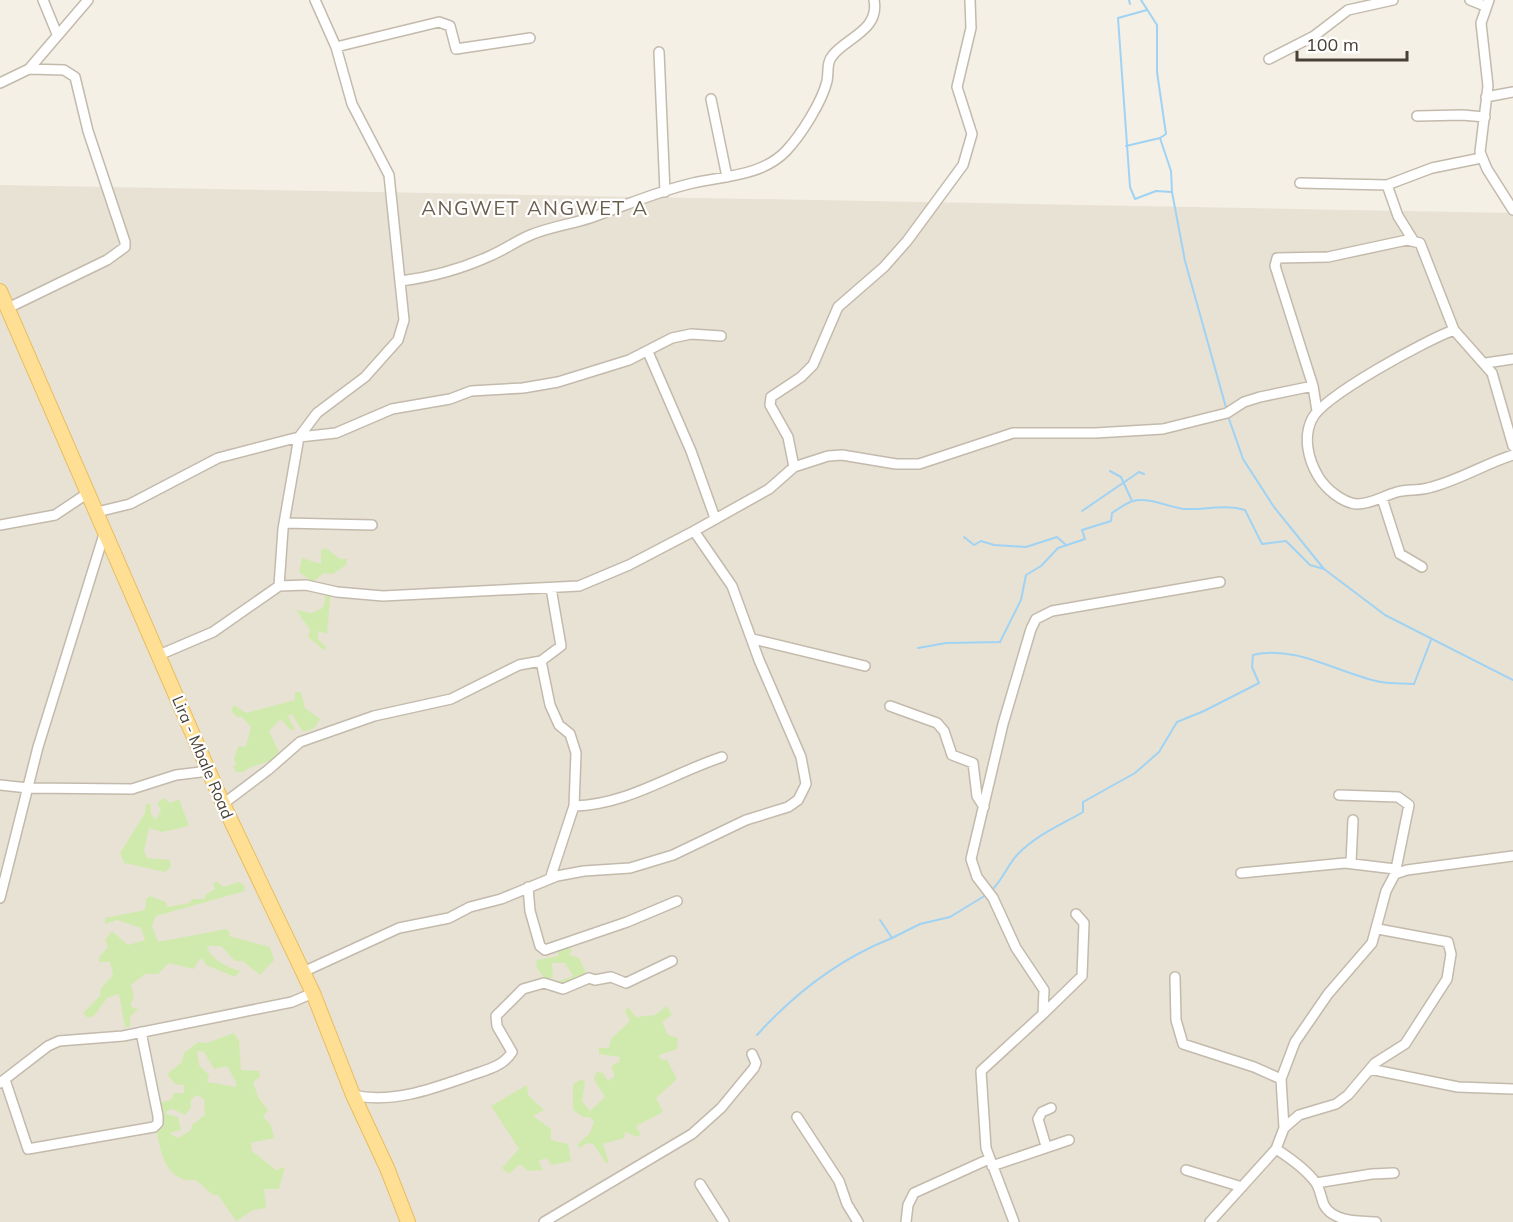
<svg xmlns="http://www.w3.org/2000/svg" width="1513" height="1222" font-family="Mulish,sans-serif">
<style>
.residential{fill:#e8e2d4}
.green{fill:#d0eaad;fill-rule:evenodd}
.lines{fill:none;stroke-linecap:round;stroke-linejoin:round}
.stream{stroke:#a0d3f3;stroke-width:2}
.minor-casing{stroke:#c3baac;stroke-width:12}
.primary-casing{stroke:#e9bd60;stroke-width:16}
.minor{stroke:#fff;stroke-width:9}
.primary{stroke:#ffdf94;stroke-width:14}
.labels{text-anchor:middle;stroke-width:4.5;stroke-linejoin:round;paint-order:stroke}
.street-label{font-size:16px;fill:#474035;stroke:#fff}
.quarter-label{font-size:20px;letter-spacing:1.5px;fill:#6a5e4c;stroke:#fff}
</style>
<rect width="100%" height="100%" fill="#f4f0e6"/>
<path class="residential" d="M0,185l1513,28v1009h-1513z"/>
<path class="green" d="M326,548l14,11h7l-1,6 -13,9 -9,-1 -11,9 -14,-10 3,-14 19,6v-14z
M331,589l-4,45 -9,-3v8l8,8 -1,4 -17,-14 2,-7 -14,-20 15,3 10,-4 4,-6v-9z
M295,692h6l4,16 15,11c-4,7 -8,13 -18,12l-10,-17 -4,2 7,13 -5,1 -9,-11 -12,12 10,21c-14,16 -24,10 -35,20h-8l-3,-6 3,-1 -2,-6 4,-12 8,-1 5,-19 -9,-10h-5l-6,-6 3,-6 12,8 49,-13z
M164,798l6,5 9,-4 10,27 -27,6 -13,-4 -5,23 3,7 23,2 1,7 -6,5 -41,-9 -4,-10 25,-40 1,-9 4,-1 1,11 5,6 5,-10 -4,-7z
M216,881l7,6 16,-5 5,3 1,6 -89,25 -4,10 6,16 68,-13 4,3 -1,4 41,11 4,13 -14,15 -17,-14h-8l-14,-15h-14c3,14 21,21 33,25l-5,6 -29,-12 -4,-7 -4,3 -4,8 -25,-6 -11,11h-13l-14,11 3,12 -3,6 1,4 6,2 -8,8v10h-5l-6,-33 -12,4 -13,18 -6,2 -5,-5 17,-17 1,-8 12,-13 -3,-13h-11v-5l9,-10 -3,-7 7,-9 16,14 17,-5 -4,-12 -24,-8 -12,4v-6l40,-8 1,-11 4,-3 16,6 1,5 23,-4 2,-4h13v-4l10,-6 -2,-5z
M567,946l5,4 -3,5 10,3 8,17 -25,13 -10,-5 2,-3 6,1 13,-5 -8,-13h-13l1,14 -7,3 -10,-13 1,-7 21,-4v-4z
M667,1006l5,9 -10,7 6,13 10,3 -1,11 -18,6 1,4 7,1 10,19 -21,19 7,14 -27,14 5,9 -4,2 -12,-5 -1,6 -21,6 6,19h-3l-13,-19 -5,-1 -9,5 -2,-3 13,-12 4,-11 -4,-5h-7l-10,-7v-26l9,-5 3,3 -3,19 8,10 15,-14 -11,-17 2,-8 7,1 5,8 7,-5 -4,-10 8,-4 1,-5 -21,-3v-6h10l2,-9 19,-18 -5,-10 3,-4 8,10 19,-2z
M234,1033l5,8 2,29 18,1 1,6 -7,5 5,15 10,13 -5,7 8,8 3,13 -23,5 1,8 24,19 9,-3 -6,22h-15l2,19 -13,2 -17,11 -18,-26h-5l-17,-15c-38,5 -39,-50 -42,-76l17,-4 3,-7h10v-8l-9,-1 -8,-10 15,-12 2,-9 14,-11 9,1zM197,1051l7,1 10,17 13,-3 9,16v5l-29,-5 2,-7 -10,-10zM197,1095l7,4 1,16 -13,10 -1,5 -13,8 -9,-5 12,-3 -3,-13 -12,-3 1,-3 6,-2 12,6 6,-7v-9z
M527,1085l1,10 16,15 -11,6 18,13v11l17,4 3,17 -19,4 -6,-7 -8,3 5,9 -15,1 -8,-7 -11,10 -7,-6 17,-19 -28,-43z"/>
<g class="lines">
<path class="stream" d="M1129,0l1,4
M1141,0l16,25v47l9,62 -6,4
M1147,10l-29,8 12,169 5,12 21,-8 16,1 13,69 42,150
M1126,146l34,-8 11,33 1,21
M1228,416l15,43 31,48 50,62 61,46 128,65
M1110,471l11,6 11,24
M1082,511l57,-39 5,2
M964,537l10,8 7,-4 13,4 32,2 31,-10 9,8
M918,648l28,-5 54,-1 21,-42 5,-25 15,-9 17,-18 27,-9 -3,-9 29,-9 1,-8c6,-4 14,-10 21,-12 17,-4 35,6 51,8 21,1 42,-5 61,1l17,34 24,-3 24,24 14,4
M990,892c14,-13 17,-27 28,-38 18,-19 43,-29 65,-42v-10l52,-29 24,-21 18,-30 27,-11 55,-28 -7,-16 1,-12c42,-11 87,19 128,27 11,2 22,1 33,2l17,-44
M880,920l12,18 28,-14 30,-7 36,-22
M757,1035c38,-42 82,-76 135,-97"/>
<defs>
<path id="minor" d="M43,0l14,34
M315,0l21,47 103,-25 11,4 6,23 74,-11
M1470,0l15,6
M1489,0l-8,23 7,63 -8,66 7,17 26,41
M659,52l6,140
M1269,59l45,-23 34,-26 45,-10
M0,83l29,-14 59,-69
M1486,97l27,-5
M711,99l16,78
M1417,116l45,-1 23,2
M1300,183l87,2 45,-17 49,-10
M1387,185l11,31 15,24
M401,281c31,-4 63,-13 91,-26 14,-6 27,-16 41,-21 18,-7 38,-10 57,-16 34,-12 68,-27 103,-35 31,-7 69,-7 93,-32 15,-16 36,-49 41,-70 2,-10 -1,-18 6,-26 13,-17 47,-25 41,-55
M8,308l99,-48 18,-13v-5l-37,-111 -13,-54 -11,-7 -35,-1
M648,352l43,99 24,67
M1486,363l27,-4
M1317,411l-4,-25 -38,-120 2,-8 51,-1 79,-17 13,3 34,87
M1513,446l-21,-73 -38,-43c-28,10 -131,66 -142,89 -9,18 -4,40 6,57 7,12 24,27 39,28 15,0 26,-8 40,-12 10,-3 21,-1 31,-4 30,-7 56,-24 85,-33
M794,467l-6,-30 -18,-32 1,-8 30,-20 12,-12 25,-58 46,-40 23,-26 56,-76 9,-31 -15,-47 14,-59 -1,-28
M1382,498l18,56 22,13
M97,512l33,-8 88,-46 81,-21 18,-24 48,-36 33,-37 6,-20 -15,-145 -37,-71 -16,-57
M285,523l87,2
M0,525l55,-10 33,-22
M279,586l4,-57 16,-92 37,-4 56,-24 58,-10 21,-8 52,-3 35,-6 71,-22 43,-22 19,-4 30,2
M753,639l112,27
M159,655l54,-23 66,-46 27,-1 31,7 46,4 196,-10 50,-21 65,-34 75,-42 25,-22 34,-11 14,-1 54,9h23l94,-31h82l68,-4 64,-16 17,-11 16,-5 53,-11
M541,661l9,44 9,20 11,9 6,19 -2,53 -24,73
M890,706l47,17 7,8 8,24 21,8 4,33 7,11
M0,785l28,3 104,1 44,-14 33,-4
M1339,795l59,2 11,8 -14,69
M223,804l45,-34 32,-28 74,-26 77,-17 68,-34 22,-4 20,-15 -10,-58
M574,806c53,-1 99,-33 148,-49
M1351,863l2,-43
M1241,873l104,-10 50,6
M528,887l2,24 10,35 5,4 82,-28 50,-21
M0,898l38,-151 67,-216
M303,972l96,-44 50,-10 21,-11 31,-8 56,-23 27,-5 46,-3 43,-13 73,-35 42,-13 10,-7 8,-16 -5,-27 -42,-97 -27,-74 -38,-55
M1175,977l1,43 7,24 71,23 27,12
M1043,1014l39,-38 2,-53 -8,-9
M1370,1069l88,18 55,2
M5,1080l23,69 126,-22 4,-4v-7l-17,-84
M0,1083l48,-37 11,-5 64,-5 169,-34 21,-9
M353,1095c39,9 79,-6 116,-19 16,-6 34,-9 43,-24l-15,-26 -1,-10 27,-27 21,-6 19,6 26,-11 6,2 16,-3 15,6 46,-22
M797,1117l42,64 8,23 11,18
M1284,1128l15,-13 37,-11 12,-9 27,-32 30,-19 42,-65 4,-25 -3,-12 -70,-13
M1046,1146l-8,-27 4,-7 9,-4
M1276,1149c14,9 30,20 40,34 4,6 5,15 8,22 9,17 35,16 52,17
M992,1166l77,-26
M1186,1170l56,17
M1316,1183l56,-9 22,-1
M700,1184l24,38
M544,1222l148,-88 29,-26 33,-40 2,-5 -4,-9
M906,1222l2,-17 6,-12 75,-34
M1014,1222l-28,-74 -5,-77 62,-57 1,-24 -28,-42 -23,-50 -16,-21 -6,-18 32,-135 28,-95 5,-10 16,-8 168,-29
M1210,1222l66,-73 8,-21 -3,-49 14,-37 33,-48 44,-51 14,-52 9,-17 12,-4 106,-14"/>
<path id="primary" d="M0,291l223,513 90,189 40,102 34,73 21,54"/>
</defs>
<use href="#minor" class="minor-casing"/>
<use href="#primary" class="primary-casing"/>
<use href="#minor" class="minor"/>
<use href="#primary" class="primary"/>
</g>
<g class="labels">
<g class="street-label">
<text transform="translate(203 757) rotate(67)" y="6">Lira - Mbale Road</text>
</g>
<g class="quarter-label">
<text x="535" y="215">ANGWET ANGWET A</text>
</g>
</g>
<path d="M1297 51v9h110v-9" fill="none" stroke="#474035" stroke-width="3"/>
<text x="1306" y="51" font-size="18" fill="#474035" stroke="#ffffff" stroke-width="4.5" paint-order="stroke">100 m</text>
</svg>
